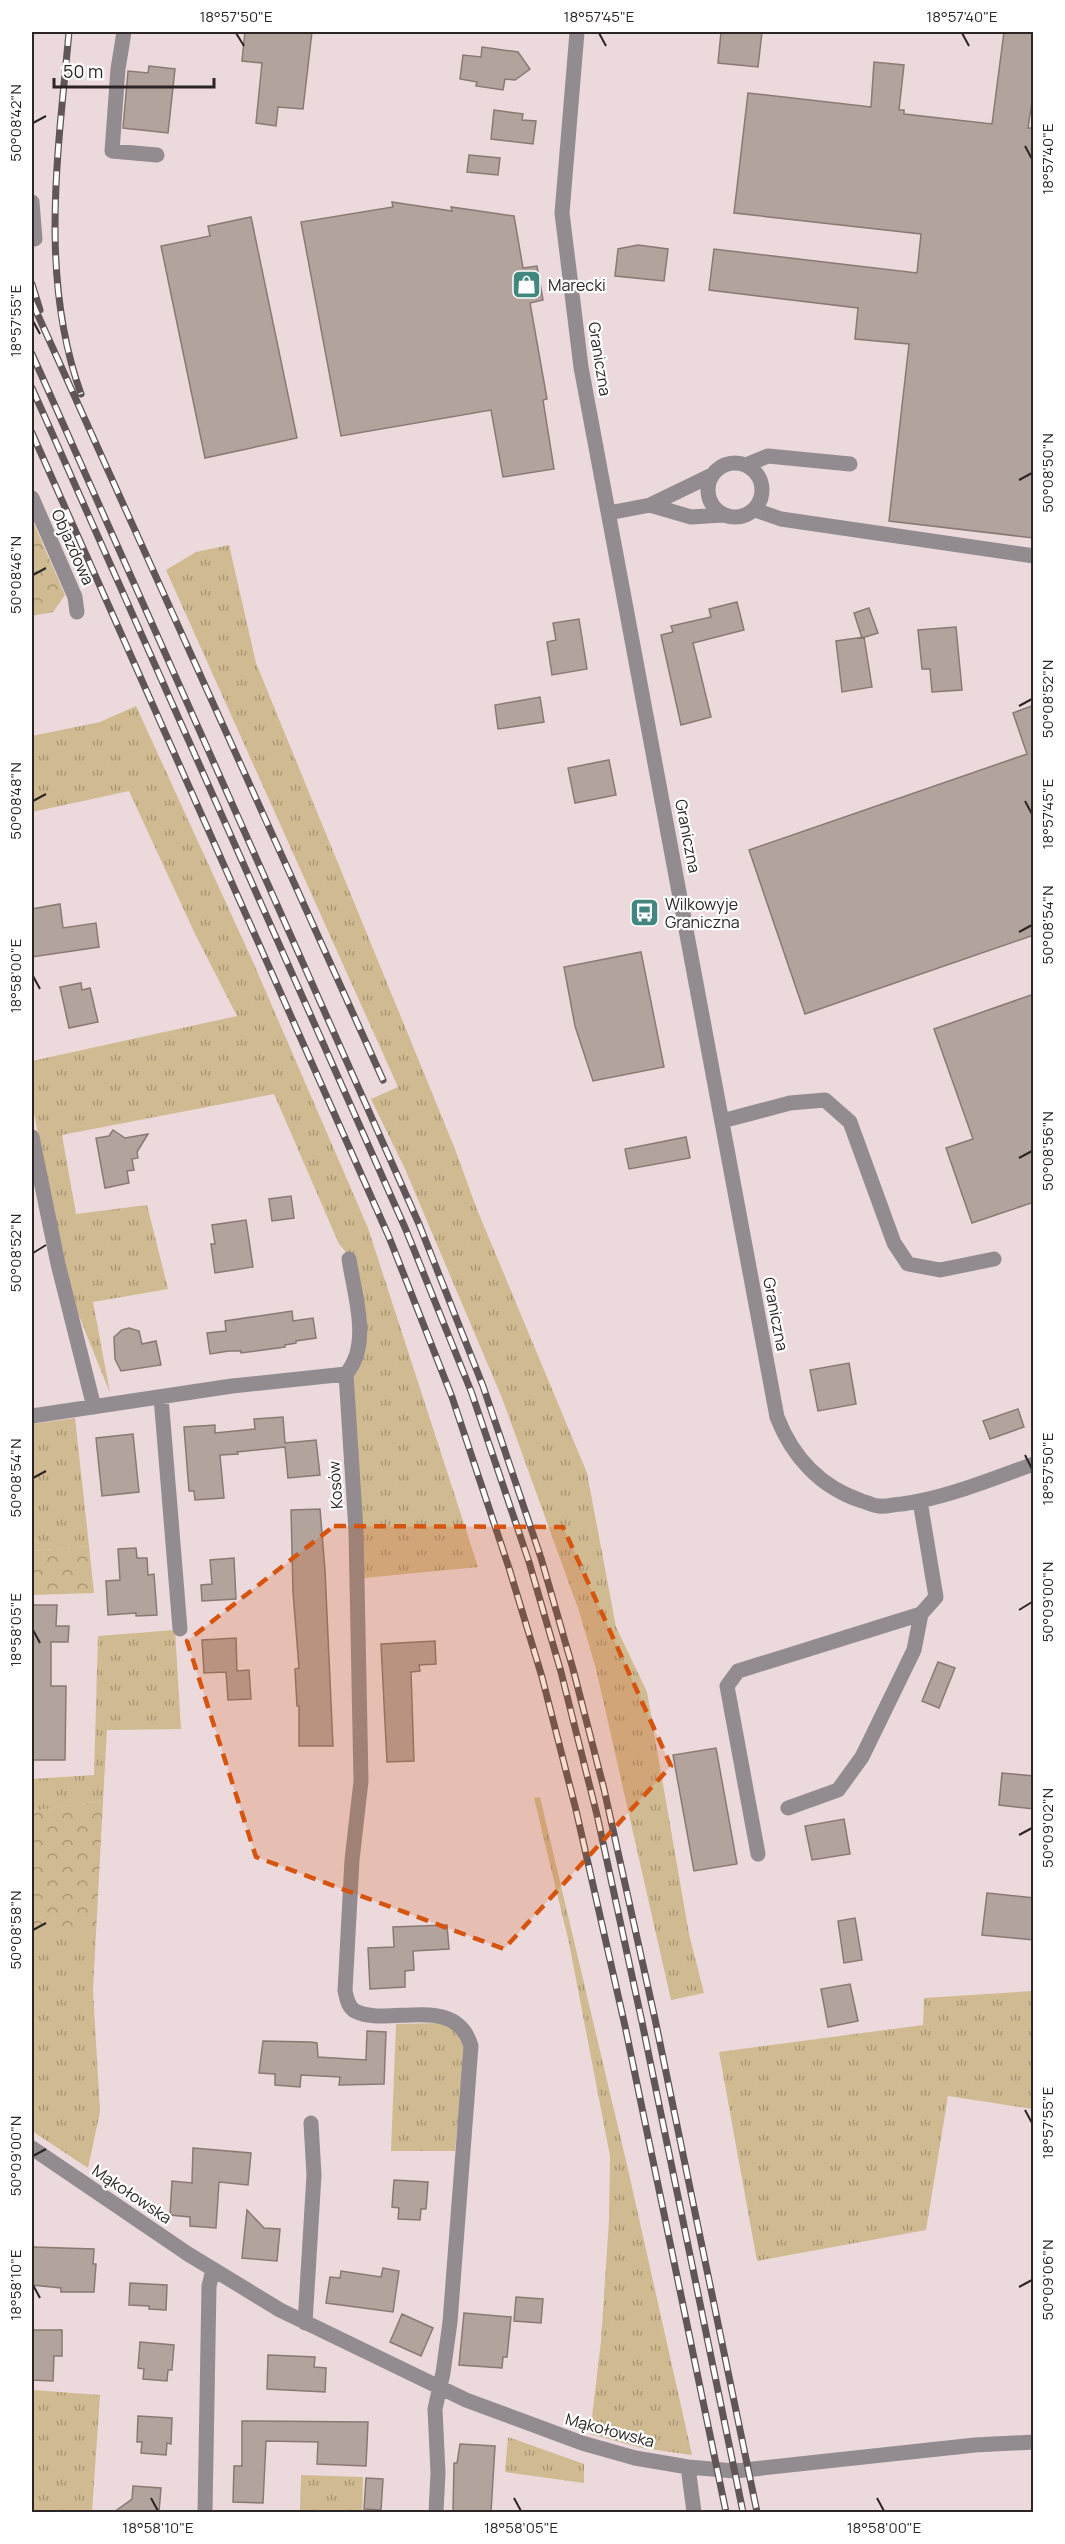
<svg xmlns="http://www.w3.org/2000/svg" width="1065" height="2544" font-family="Manrope,sans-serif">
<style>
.grass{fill:url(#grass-tufts)}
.forest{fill:url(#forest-crowns)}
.building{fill:#b2a39c;stroke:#887a73;stroke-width:1.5}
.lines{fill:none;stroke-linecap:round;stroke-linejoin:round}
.minor{stroke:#928c90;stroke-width:15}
.rail-casing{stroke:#605657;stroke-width:7}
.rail{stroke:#fff;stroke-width:4.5;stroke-dasharray:14;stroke-linecap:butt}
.marked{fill:#d5540f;fill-opacity:0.2;stroke:#d5540f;stroke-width:4.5;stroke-dasharray:12 8;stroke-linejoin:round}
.ticks{fill:none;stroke:#2c2526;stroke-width:2}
.labels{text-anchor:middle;stroke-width:4.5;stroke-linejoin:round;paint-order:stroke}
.poi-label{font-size:16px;fill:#2c2526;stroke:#fff;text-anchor:start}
.street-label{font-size:16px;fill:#2c2526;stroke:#fff}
.neatline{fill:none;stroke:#2c2526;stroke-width:2}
.ticks-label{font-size:15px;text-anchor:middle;fill:#2c2526}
</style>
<defs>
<pattern id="grass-tufts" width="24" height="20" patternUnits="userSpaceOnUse" patternTransform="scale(1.5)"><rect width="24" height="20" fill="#d0ba91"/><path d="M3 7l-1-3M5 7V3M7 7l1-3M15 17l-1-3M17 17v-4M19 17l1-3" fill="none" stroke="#a99776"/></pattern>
<pattern id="forest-crowns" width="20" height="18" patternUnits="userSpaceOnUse" patternTransform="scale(1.5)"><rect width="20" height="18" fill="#d0ba91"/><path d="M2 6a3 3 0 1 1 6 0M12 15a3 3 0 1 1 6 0" fill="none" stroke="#a99776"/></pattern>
</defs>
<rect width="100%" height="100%" fill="#ecd9db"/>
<path class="grass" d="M229,545l27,118 199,486 21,58 111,266 29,154 31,65 42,242 15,59 -33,7 -75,-331 -17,-58 -77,-213 -97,-229 -34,-70 27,-12 -232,-517 30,-18z
M136,706l117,256 115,266 110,339 -114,11 -12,-203 1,-115 -14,-16 -65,-150 -212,41 14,79 71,-9 21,84 -75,13 17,91 -35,-87 -19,-77 -24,-126v-42l205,-45 -41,-80 -67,-145 -97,21v-76l68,-14z
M75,1418l14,128 -57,5v-127z
M175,1630l6,99 -74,1 -4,71 -71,10v-32l62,-4 4,-139z
M540,1797l87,368 65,290 -50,-7 -52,-14 11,-93 8,-121 1,-64 -41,-213 -35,-145z
M32,1933h64l-3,57 7,122 -12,56 -56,-37z
M1033,1991v118l-85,-13 -22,134 -169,31 -38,-209 204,-27 1,-27z
M441,2023c14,6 20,13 24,27l-10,101h-64l5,-127z
M32,2390l68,5 -8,117h-60z
M508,2437l76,27v19l-79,-11z
M301,2475l62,2 -1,35h-62z"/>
<path class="forest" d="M32,519l33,76 -12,17 -21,4z
M89,1546l5,47 -62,2v-44z
M103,1801l-7,132h-64v-122z"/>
<path class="building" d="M245,32h67l-9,77 -25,-2 -2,19 -20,-3 6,-60 -20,-2z
M721,32h41l-4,35 -40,-4z
M1004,32h30v57l-6,39h6v410l-145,-17 20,-177 -54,-5 3,-31 -149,-18 5,-41 203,24 4,-39 -187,-21 14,-120 123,14 3,-45 30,3 -5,45h5v4l88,10z
M482,47l36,5 12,17 -15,11 -10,-1 -2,11 -27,-4 1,-4 -17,-3 3,-24 18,2z
M149,66l26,3 -7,64 -45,-5 5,-57 20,2z
M494,110l29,4 -1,6 14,1 -3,23 -42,-5z
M469,155l31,3 -2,17 -31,-3z
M392,202l60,9 -1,-4 63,9 9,52 14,-2 6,34 -13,3 17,96 -4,1 11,69 -51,8 -12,-67 -150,26 -40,-214 92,-15z
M251,217l46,221 -92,20 -44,-212 49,-10 -2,-10z
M638,245l30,4 -4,32 -49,-5 3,-27z
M737,602l7,28 -51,13 18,74 -30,8 -20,-90 12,-3 -2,-6 40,-9 -2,-8z
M869,608l9,25 -16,5 -8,-25z
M579,619l8,50 -35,6 -5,-33 9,-2 -3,-17z
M956,627l6,63 -30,2 -2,-23h-8l-4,-39z
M864,637l8,50 -30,5 -6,-51z
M540,697l4,25 -46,7 -3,-24z
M1034,705v230l-229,79 -56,-164 278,-96 -14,-41z
M609,760l7,35 -41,8 -7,-35z
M60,904l3,24 33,-5 3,24 -67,10v-48z
M641,952l23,115 -71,14 -18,-55 -11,-59z
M81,983l1,7 8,-2 8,34 -29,6 -9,-41z
M1034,994v208l-62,21 -26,-75 27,-9 -39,-110z
M113,1130l12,8 23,-4 -11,18 1,6 -6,1 2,11 -7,1 2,12 -24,5 -9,-50 13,-2z
M686,1137l4,21 -61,11 -4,-20z
M291,1196l3,22 -22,3 -3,-22z
M246,1220l7,47 -38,6 -4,-29h4l-3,-19z
M292,1311l1,10 20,-3 3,20 -20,3v2l-11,2v2l-44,6v-2h-12l-19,3 -3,-21 19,-2 -1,-10z
M129,1328l10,3 3,13 14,-3 5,24 -40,6 -6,-12 -1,-22 8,-7z
M849,1363l7,41 -38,7 -8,-41z
M1018,1409l6,18 -34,12 -7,-18z
M283,1417l2,26 31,-3 4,35 -32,3 -3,-31 -48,5 1,2 -18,1 4,43 -29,2 -1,-9h-5l-5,-64 31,-2v8l40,-4 -1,-10z
M133,1434l6,58 -37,4 -6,-58z
M320,1509l5,61 8,176h-34v-40h-2l-2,-37 4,-1 -6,-76 -2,-82z
M136,1548l1,10h10l1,17 6,-1 3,41 -21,1v-3l-28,2 -2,-34 14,-1 -2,-31z
M234,1558l2,41 -34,2 -1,-16 11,-1 -2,-24z
M32,1605h25l-1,21h13l-1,16h-17v44h15l-1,74h-33z
M236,1638l1,33 12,-1 2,29 -23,1 -2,-28 -22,1 -2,-33z
M435,1641l1,23 -17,1 1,6 -9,1 3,89 -27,1 -6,-118z
M938,1662l17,6 -16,40 -17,-7z
M716,1748l21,116 -43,7 -21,-116z
M1002,1773l32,3v33l-35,-4z
M844,1819l6,35 -38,6 -7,-34z
M987,1893l47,5v42l-52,-5z
M855,1918l7,42 -18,3 -6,-42z
M447,1925l2,24 -36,2 1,19 -9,1v16l-35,2 -2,-41 26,-1 -1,-20z
M850,1984l8,37 -30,6 -7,-38z
M367,2031l19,1 -2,52 -45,1 1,-8 -39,-2 -1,12 -25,-2v-11l-16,-1 4,-32 47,1 7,1 1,14 48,3z
M193,2148l58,5 -3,32 -29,-3 -3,46 -26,-2v-9l-20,-2 2,-34 20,2z
M394,2180l34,2 -2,27h-5l-1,11 -22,-1 1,-11 -7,-1z
M247,2210l17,18 16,1 -3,32 -35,-3z
M32,2247l62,2 -1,15h3l-2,28h-33v-4l-29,-3z
M383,2268l16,3 -6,41 -67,-9 4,-26 10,1 1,-7 40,6z
M130,2283l37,2 -1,25 -17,-1v-3l-20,-1z
M516,2297l27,2 -2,24 -27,-2z
M464,2313l47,4 -4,40h-4l-1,11 -43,-3z
M402,2314l31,14 -12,28 -31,-14z
M32,2330h30v26h-8l-1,25 -21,-1z
M140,2342l34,3 -2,25h-4l-1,11 -24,-2 1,-10 -6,-1z
M268,2355l47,2 -1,10 12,1 -1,24 -58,-3z
M138,2416l34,2 -1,26 -4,-1 -1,12 -25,-2 1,-11h-5z
M242,2421l126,1 -2,44 -49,-2 1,-22 -52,-1 -3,62 -30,-1 1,-36h8z
M460,2444l35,2 -4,66h-38l1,-49h3z
M366,2478l17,1 -2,31 -17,-1z
M133,2486l28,2 -2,24h-45l18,-13z"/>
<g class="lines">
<path class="minor" d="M124,32l-6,37 -6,82 45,4
M577,32l-15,181 19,154 196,1050c15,39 43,70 85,84 5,1 11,5 17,5 7,1 16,-2 23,-2 45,-6 89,-25 132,-40
M32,202l3,37
M708 490a27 27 0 1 1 54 0a27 27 0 1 1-54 0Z
M746,465l22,-9 82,8
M32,498l43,99 2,15
M650,505l41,12 32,-2
M755,510l26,9 253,37
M609,513l41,-8 62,-30
M722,1121l68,-18 35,-3 25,22 44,121 14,21 32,6 54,-11
M32,1137l26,127 36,143
M346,1374c26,-30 8,-80 3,-115
M161,1397l19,232
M32,1416l200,-30 114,-12 10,157 5,250 -9,79 -7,131c2,8 3,16 10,20 33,17 100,-19 116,35l-21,276 -7,51 -8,36 3,64 -2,39
M788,1808l50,-18 24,-33 52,-107 7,-36
M758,1854l-31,-168 11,-15 183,-57 15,-17 -16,-96
M32,2148l156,106 92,56 186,90 116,43 53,15 53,9 47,4 240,-26 59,-3
M305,2323l9,-148 -3,-52
M688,2467l6,45
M205,2512l4,-226 4,-16"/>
<defs>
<path id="rail" d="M69,32c-11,121 -30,245 12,362
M32,284l8,26
M32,302l351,778
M32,354l387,870 64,162 58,172 32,111 31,120 51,230 102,493
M32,388l374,842 65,161 58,171 32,110 36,143 45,207 101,490
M32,433l357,804 63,160 57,171 33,109 34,133 49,216 101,486"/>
</defs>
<use href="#rail" class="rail-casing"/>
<use href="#rail" class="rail"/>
</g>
<path class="marked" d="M334,1526l229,1 108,239 -167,183 -248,-92 -69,-216z"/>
<path class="ticks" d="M236,33l8,13M599,33l7,13M962,33l7,13M33,123l13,-7M1025,146l7,13M33,321l7,13M1019,480l13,-7M33,575l13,-7M1019,706l13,-7M33,801l13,-7M1025,801l7,13M1019,932l13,-7M33,976l7,13M1019,1158l13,-7M33,1253l13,-8M1025,1455l7,14M33,1478l13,-7M1019,1610l13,-8M33,1630l7,13M1019,1835l13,-7M33,1930l13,-7M1025,2110l7,13M33,2156l13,-7M33,2285l7,13M1019,2287l13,-7M151,2498l7,13M514,2498l7,13M877,2498l7,13"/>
<defs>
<symbol id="shop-square" viewBox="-11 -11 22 22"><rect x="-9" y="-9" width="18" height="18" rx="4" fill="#418780" stroke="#fff"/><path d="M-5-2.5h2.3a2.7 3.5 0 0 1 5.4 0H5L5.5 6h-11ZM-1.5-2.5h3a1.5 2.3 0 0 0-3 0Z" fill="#fff"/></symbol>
<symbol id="bus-square" viewBox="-11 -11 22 22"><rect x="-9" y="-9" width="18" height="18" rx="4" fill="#418780" stroke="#fff"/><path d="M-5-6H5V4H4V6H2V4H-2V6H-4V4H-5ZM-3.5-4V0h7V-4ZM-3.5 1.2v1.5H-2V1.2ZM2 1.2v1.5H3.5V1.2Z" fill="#fff"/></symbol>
</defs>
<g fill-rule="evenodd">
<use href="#shop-square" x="510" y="268" width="33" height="33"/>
<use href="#bus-square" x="628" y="896" width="33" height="33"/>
</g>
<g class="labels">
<g class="poi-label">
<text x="548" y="291">Marecki</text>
<text x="665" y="910">Wilkowyje<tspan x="665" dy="18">Graniczna</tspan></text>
</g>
<g class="street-label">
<text transform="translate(600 359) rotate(81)" y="6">Graniczna</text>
<text transform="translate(73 547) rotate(66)" y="6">Objazdowa</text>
<text transform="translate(688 836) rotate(79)" y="6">Graniczna</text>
<text transform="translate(776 1314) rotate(79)" y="6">Graniczna</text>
<text transform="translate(335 1485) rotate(-94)" y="6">Kosów</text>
<text transform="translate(132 2194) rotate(34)" y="6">Mąkołowska</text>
<text transform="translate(610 2430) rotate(15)" y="6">Mąkołowska</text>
</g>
</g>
<rect width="1065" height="2544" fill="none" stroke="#ffffff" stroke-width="66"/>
<path d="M54 78v9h160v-9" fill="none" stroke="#2c2526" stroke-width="3"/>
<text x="63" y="78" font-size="18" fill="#2c2526" stroke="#ffffff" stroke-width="4.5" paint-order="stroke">50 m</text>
<rect x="33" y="33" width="999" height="2478" class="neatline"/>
<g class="ticks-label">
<text x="236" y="22">18°57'50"E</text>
<text x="599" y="22">18°57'45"E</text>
<text x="962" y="22">18°57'40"E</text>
<text transform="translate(16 123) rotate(-90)" y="5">50°08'42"N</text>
<text transform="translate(1048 159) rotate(-90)" y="5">18°57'40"E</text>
<text transform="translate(16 321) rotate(-90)" y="5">18°57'55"E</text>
<text transform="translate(1048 473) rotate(-90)" y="5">50°08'50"N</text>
<text transform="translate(16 575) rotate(-90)" y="5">50°08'46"N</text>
<text transform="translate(1048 699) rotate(-90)" y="5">50°08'52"N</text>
<text transform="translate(16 801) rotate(-90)" y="5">50°08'48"N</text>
<text transform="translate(1048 814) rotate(-90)" y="5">18°57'45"E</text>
<text transform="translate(1048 925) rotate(-90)" y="5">50°08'54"N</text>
<text transform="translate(16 976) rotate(-90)" y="5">18°58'00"E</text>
<text transform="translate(1048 1151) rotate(-90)" y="5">50°08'56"N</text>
<text transform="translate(16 1253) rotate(-90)" y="5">50°08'52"N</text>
<text transform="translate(1048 1469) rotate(-90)" y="5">18°57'50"E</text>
<text transform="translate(16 1478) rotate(-90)" y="5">50°08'54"N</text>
<text transform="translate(1048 1602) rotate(-90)" y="5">50°09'00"N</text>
<text transform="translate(16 1630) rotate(-90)" y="5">18°58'05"E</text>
<text transform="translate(1048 1828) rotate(-90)" y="5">50°09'02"N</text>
<text transform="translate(16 1930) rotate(-90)" y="5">50°08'58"N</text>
<text transform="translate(1048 2123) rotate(-90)" y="5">18°57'55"E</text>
<text transform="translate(16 2156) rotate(-90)" y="5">50°09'00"N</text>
<text transform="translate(1048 2280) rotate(-90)" y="5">50°09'06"N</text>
<text transform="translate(16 2285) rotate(-90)" y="5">18°58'10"E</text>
<text x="158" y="2533">18°58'10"E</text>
<text x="521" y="2533">18°58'05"E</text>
<text x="884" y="2533">18°58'00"E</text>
</g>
</svg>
